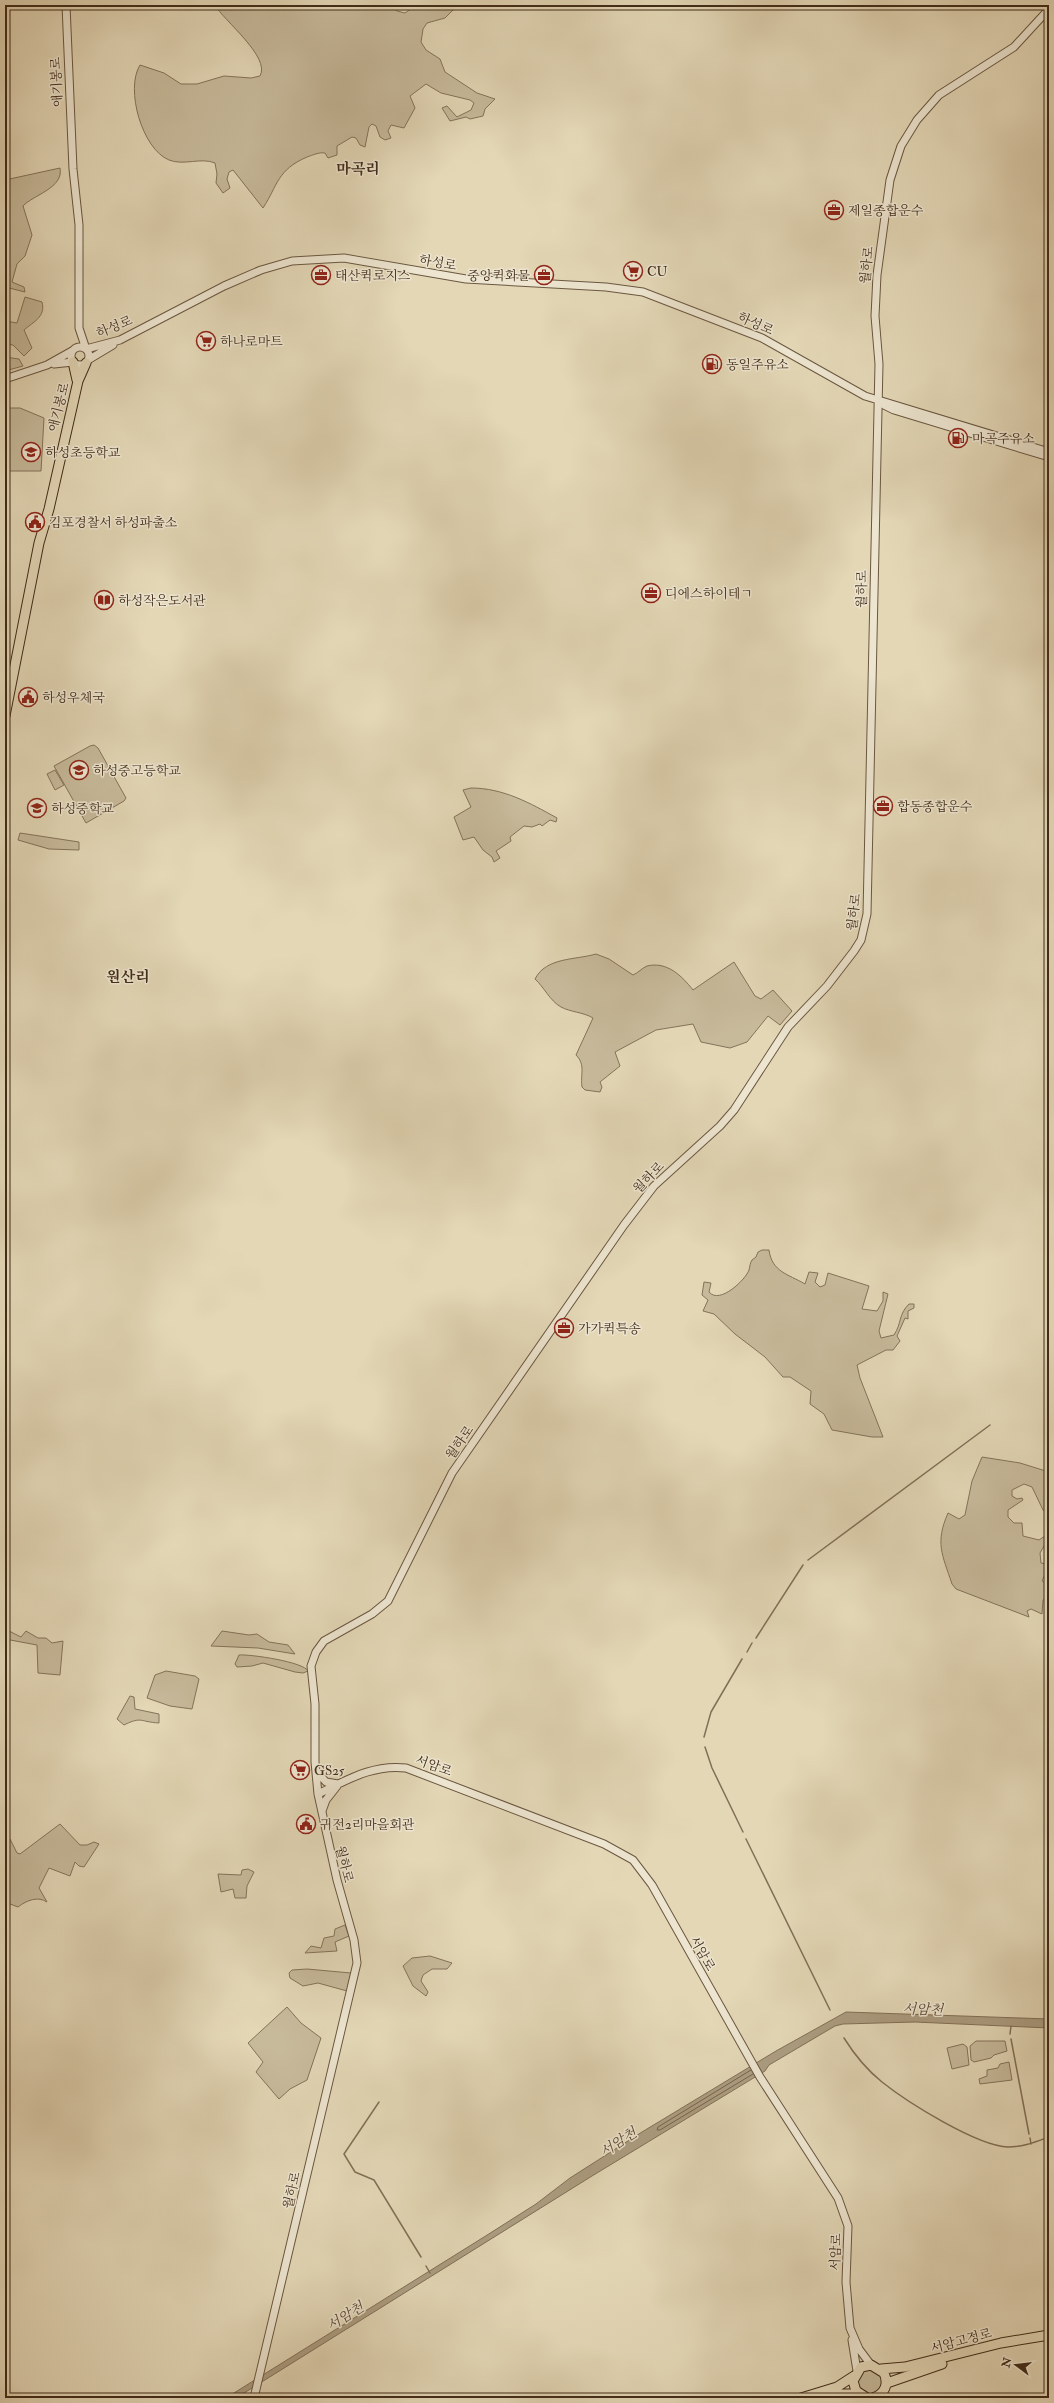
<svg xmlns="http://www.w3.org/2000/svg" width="1054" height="2403" font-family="'IM FELL Double Pica','Noto Serif KR',serif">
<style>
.green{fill:#c7ba9b;stroke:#84735a}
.water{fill:#ac9d81;stroke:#817057}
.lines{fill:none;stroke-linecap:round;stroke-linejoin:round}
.shore{stroke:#76644d;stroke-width:1}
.stream{stroke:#817057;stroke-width:1.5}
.minor-casing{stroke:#6a5740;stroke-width:9}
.major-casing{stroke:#412c19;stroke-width:11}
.minor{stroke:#ede5d0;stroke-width:7}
.major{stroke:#e3d7b6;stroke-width:9}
.labels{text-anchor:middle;stroke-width:3;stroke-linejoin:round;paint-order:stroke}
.street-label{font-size:13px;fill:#412c19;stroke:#ede5d0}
.poi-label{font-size:13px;fill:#412c19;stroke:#ede5d0;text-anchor:start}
.water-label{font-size:14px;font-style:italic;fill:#5c4833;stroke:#ede5d0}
.quarter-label{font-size:15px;font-weight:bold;fill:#412c19;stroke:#ede5d0}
</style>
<rect width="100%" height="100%" fill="#e3d7b6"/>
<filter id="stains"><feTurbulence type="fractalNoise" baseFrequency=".005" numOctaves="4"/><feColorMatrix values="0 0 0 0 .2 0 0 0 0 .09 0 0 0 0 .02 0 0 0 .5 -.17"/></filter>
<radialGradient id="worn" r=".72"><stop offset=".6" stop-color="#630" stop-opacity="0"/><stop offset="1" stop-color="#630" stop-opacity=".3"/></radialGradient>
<path class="green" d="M215,5h13l3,5 20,-5h139l7,6 8,2 11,-8h49l-12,5 -8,8 -18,5 -4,6 -2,13 5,8 14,9 5,13 32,21 18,6 -10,10 -2,7 -13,3 -4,-2 -16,4 -8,-13 5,-2 10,11 14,-7 3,-7 -4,-3 -29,-7 -15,-9 -16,12 5,12 -11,20 -13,-3 -3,6 3,7 -6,2 -5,-3 -4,-11 -4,-2 -3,3 -4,20 -5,-2 -4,-7 -4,-1 -15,9v9l-9,3 -3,-5c-6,-1 -12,2 -18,4 -30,13 -29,28 -44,51l-30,-38 -4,2 -2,7 3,9 -7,5 -7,-10 1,-9 -2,-11c-14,-6 -31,3 -46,-3 -27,-11 -44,-71 -29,-95l24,8 17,11h16l27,-8 27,2 9,-2c11,-19 -37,-56 -45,-71z
M60,168c4,20 -27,27 -37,38l9,29 -7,21 -8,8 -5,18 12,5 1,5 -20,-5v-107z
M25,297l17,5c4,15 -9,20 -18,28l8,18 -8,8 -11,-11 -8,-1v-23l12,2z
M5,357l14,2 4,7 -18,5z
M5,408h15l24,10 -3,53h-36z
M90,746l4,-1 4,3 28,50 -2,3 -38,22 -32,-57z
M55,770l9,15 -9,5 -8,-16z
M471,788c32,0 59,15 86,30l-1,4 -6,-2 -8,6 -2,-2 -8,3 -8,-1 -14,11 1,4 -15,10 4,7 -6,4 -2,-5 -9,-7 -9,-13 -11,3 -9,-23 17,-10 -8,-17z
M20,833l59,9v8l-30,-1 -31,-9z
M596,954l13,5 24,16c5,-2 9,-7 14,-9 20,-5 35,10 46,24l41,-28 21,34 6,3 12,-9 19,21 -12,14 -12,-9 -21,26 -17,6 -29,-6 -8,-18 -37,6 -41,22 5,14 -20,16 2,5 -2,5 -15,-2 -3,-3c-2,-12 4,-22 -6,-32l17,-37c-10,-6 -23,-6 -32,-11 -11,-6 -17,-20 -26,-28 11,-22 41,-19 61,-25z
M762,1250h7c3,22 19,24 36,34l4,-12 9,1 -3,9 5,5 5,-2 3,-12 41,13 -7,23 15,2 6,-10v-9l5,2 -9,37 2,7 13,-3c8,-12 4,-20 15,-31h5v4l-6,3v8l-3,-1 -8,18 3,5 -7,9h-7l-29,15 3,13 23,59h-11l-40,-7 -8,-16 -14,-10 1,-13 -21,-14h-7l-18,-20 -30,-23 -21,-20 -11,-3 5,-11 -6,-5 2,-13 7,1 -2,9c11,13 37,-13 40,-22 1,-4 1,-7 3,-10l4,-3 2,-5z
M982,1457l38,6 29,9v43l-6,-5 -11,-23 -8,-3 -12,6v6l5,3 5,-1 1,2 -15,10v7l6,6h8l1,13 16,4 6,-4 2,5 -7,12 1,10 6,1 1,4 -6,13 7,4v11l-6,4 -1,14 -11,-5 -4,2 2,6 -73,-28 -4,-5c-10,-30 -17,-41 -4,-71l11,6 6,-4 7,-34z
M5,1629l16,8 5,-6 12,7h8l6,5 11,-2 -3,34 -22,-2 -1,-28 -32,-6z
M222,1631l27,4 8,-1 12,8 19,3 7,9 -37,-6 -47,-2z
M239,1655c11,-1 65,7 69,16l-5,2 -8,-1 -32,-9 -11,3 -15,1 -2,-3z
M166,1671l29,5 4,3 -7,30 -22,-3 -23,-8 8,-23z
M130,1696l4,1 1,12 24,5v9c-19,-1 -17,-7 -35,2l-7,-6z
M60,1824l20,21h7l7,-3 5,2 -15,23 -5,-1 -4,-4 -5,14 -21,-8 -10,20 8,14c-9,-6 -20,-2 -29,5l-13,-5v-60l5,-3 7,14 3,1z
M248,1869l6,3 -7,14 -1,12h-11l-2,-9 -12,3 -3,-18 23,1 1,-5z
M345,1925l4,11 -14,6 2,9 -32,2 6,-7 10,2 3,-10 10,-2 1,-7z
M430,1956l22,7 -5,6h-15l-9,6 -2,6 7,11 -2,4 -13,-10 -10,-20 9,-8z
M307,1969l44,4 -4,18 -29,-8 -15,3 -13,-8 -1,-5 3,-3z
M287,2007l14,16 20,15 -14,42 -17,9 -11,10 -23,-27 7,-10 -15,-19z
M976,2041h29l2,10 -13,4 -3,3 -17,4 -3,-2 -1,-14z
M963,2044l4,3 2,18 -17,4 -5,-21z
M1009,2062l3,18 -32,4 -1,-5 8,-3v-6l11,-2 2,-4z
M858 2382a12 12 0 1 1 24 0a12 12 0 1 1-24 0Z"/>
<path class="water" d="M846,2012l203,7v9l-134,-6 -72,2 -8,2 -66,39 -4,6 -173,105 -356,222h-10l258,-161 52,-33 34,-26 72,-46 134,-81z"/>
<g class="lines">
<path class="shore" d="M751,2070l-93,57 -1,3h3l93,-56"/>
<path class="stream" d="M808,1560l182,-135
M756,1638l47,-73
M747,1652l5,-9
M704,1737l7,-25 31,-53
M705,1747l7,21 31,64
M746,1839l84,171
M1010,2034l1,-8
M844,2038c10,16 23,32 38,44 25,20 95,64 126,65 15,0 27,-5 41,-10
M1011,2039l18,95
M379,2102l-35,52 11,18 19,8 47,77
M1030,2138l1,6
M426,2266l4,7"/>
<defs>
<path id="minor" d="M66,5l7,164 6,56v103l7,21 34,-9 104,-54 37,-16 31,-9 52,-3 122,21 140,8 37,5 119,46 103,58 184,56
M71 356a9 9 0 1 1 18 0a9 9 0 1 1-18 0Z
M88,360l25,-15
M54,364l19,-2
M5,379l42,-14 25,-14
M884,405l10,5 155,47
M316,1771l10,11 12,2
M318,1794c29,-14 55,-30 88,-26l198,76 29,16 19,25 108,192 78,121 10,28 -2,56 4,46 9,21 12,16
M322,1811l4,-11 11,-14
M852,2340l5,31
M254,2398l103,-435 -3,-23 -17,-60 -19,-86 -3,-32v-58l-4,-38 5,-14 8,-11 48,-27 16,-13 64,-128 172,-248 30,-39 66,-60 14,-16 54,-83 39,-41 27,-35 7,-11 6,-26 12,-550 -4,-48 2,-41 13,-95 11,-34 16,-26 22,-25 75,-48 35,-38"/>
<path id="major" d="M73,362l4,18
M5,716l34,-173 10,-34 29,-128 8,-18
M881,2369l24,-2 96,-24 48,-8
M887,2383l55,-19
M801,2398l36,-11 17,-11
M822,2398l19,-4h18
M867,2398l-11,-7 -3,-10 8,-14 10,-2 13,8c5,11 1,21 -11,25"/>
</defs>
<use href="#minor" class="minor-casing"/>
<use href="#major" class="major-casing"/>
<use href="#minor" class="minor"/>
<use href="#major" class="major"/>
</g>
<defs>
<symbol id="office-ring" viewBox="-11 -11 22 22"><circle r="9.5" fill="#ede5d0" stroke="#8f2418" stroke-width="1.5"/><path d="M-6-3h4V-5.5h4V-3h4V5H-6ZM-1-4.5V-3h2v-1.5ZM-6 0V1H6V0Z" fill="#8f2418"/></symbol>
<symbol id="supermarket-ring" viewBox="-11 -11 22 22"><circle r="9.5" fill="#ede5d0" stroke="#8f2418" stroke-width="1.5"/><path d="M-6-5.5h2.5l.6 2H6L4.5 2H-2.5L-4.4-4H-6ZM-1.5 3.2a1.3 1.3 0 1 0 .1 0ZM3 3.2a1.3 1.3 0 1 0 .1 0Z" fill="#8f2418"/></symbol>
<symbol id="fuel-ring" viewBox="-11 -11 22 22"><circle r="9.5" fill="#ede5d0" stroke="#8f2418" stroke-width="1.5"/><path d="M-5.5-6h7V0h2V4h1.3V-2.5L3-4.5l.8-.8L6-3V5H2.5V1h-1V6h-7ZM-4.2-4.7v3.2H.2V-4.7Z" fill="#8f2418"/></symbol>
<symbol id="school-ring" viewBox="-11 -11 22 22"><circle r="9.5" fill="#ede5d0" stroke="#8f2418" stroke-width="1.5"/><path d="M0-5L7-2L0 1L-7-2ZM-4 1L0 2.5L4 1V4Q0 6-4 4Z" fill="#8f2418"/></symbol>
<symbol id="civic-ring" viewBox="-11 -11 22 22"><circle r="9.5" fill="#ede5d0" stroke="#8f2418" stroke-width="1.5"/><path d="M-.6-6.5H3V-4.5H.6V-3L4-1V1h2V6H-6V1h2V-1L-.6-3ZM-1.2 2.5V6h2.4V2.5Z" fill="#8f2418"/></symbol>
<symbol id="library-ring" viewBox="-11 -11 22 22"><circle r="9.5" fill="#ede5d0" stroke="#8f2418" stroke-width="1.5"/><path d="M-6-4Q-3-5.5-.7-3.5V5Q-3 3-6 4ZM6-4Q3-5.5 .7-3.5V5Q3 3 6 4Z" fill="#8f2418"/></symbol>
</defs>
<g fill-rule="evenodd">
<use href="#office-ring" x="823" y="199" width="22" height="22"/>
<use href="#supermarket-ring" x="622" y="260" width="22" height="22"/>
<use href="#office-ring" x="310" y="264" width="22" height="22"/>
<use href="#office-ring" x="533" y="264" width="22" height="22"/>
<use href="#supermarket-ring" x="195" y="330" width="22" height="22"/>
<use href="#fuel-ring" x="701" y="353" width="22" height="22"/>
<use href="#fuel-ring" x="947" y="427" width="22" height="22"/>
<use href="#school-ring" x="20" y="441" width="22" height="22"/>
<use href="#civic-ring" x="24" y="511" width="22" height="22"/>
<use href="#office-ring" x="640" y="582" width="22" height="22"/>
<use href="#library-ring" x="93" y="589" width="22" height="22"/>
<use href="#civic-ring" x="17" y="686" width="22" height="22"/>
<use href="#school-ring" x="68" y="759" width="22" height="22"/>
<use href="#office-ring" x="872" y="795" width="22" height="22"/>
<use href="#school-ring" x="26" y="797" width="22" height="22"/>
<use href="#office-ring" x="553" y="1317" width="22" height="22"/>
<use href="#supermarket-ring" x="289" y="1759" width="22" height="22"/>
<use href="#civic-ring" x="295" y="1813" width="22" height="22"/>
</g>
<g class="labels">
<g class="street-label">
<text transform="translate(56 82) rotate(-93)" y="5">애기봉로</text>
<text transform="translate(438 262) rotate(10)" y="5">하성로</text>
<text transform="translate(866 265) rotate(-84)" y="5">월하로</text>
<text transform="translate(756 323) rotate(24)" y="5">하성로</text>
<text transform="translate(114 326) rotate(-22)" y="5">하성로</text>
<text transform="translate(58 407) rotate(-76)" y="5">애기봉로</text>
<text transform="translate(861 589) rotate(-89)" y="5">월하로</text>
<text transform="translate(853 912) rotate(-83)" y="5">월하로</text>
<text transform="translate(648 1177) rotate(-46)" y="5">월하로</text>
<text transform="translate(459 1442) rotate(-55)" y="5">월하로</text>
<text transform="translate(434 1765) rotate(20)" y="5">서암로</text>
<text transform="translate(345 1864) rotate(76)" y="5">월하로</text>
<text transform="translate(703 1953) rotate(60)" y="5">서암로</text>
<text transform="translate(291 2190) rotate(-77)" y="5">월하로</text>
<text transform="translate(835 2252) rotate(-88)" y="5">서암로</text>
<text transform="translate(961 2340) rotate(-15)" y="5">서암고정로</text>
</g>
<g class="poi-label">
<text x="848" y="215">제일종합운수</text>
<text x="647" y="276">CU</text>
<text x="335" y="280">태산퀵로지스</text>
<text x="530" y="280" text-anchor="end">중앙퀵화물</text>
<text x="220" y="346">하나로마트</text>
<text x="726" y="369">동일주유소</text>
<text x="972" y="443">마곡주유소</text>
<text x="45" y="457">하성초등학교</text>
<text x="49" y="527">김포경찰서 하성파출소</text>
<text x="665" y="598">디에스하이테ㄱ</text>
<text x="118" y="605">하성작은도서관</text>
<text x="42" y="702">하성우체국</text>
<text x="93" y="775">하성중고등학교</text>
<text x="897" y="811">합동종합운수</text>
<text x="51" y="813">하성중학교</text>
<text x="578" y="1333">가가퀵특송</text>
<text x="314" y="1775">GS25</text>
<text x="320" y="1829">귀전2리마을회관</text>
</g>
<g class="water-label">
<text transform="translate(923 2009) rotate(2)" y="5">서암천</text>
<text transform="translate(618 2142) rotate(-33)" y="5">서암천</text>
<text transform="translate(345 2316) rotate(-32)" y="5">서암천</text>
</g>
<g class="quarter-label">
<text x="358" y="174">마곡리</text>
<text x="128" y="982">원산리</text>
</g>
</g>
<rect width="1054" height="2403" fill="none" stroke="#e3d7b6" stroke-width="20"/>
<rect x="6" y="6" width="1042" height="2391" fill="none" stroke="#412c19" stroke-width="2"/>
<rect x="10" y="10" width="1034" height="2383" fill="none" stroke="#412c19"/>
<g transform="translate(1016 2365) rotate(285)" stroke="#ede5d0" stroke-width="3" paint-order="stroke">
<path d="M0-3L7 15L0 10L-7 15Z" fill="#412c19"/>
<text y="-6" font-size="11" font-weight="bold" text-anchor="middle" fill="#412c19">N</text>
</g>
<rect width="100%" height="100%" filter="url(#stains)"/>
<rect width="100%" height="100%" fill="url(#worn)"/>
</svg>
